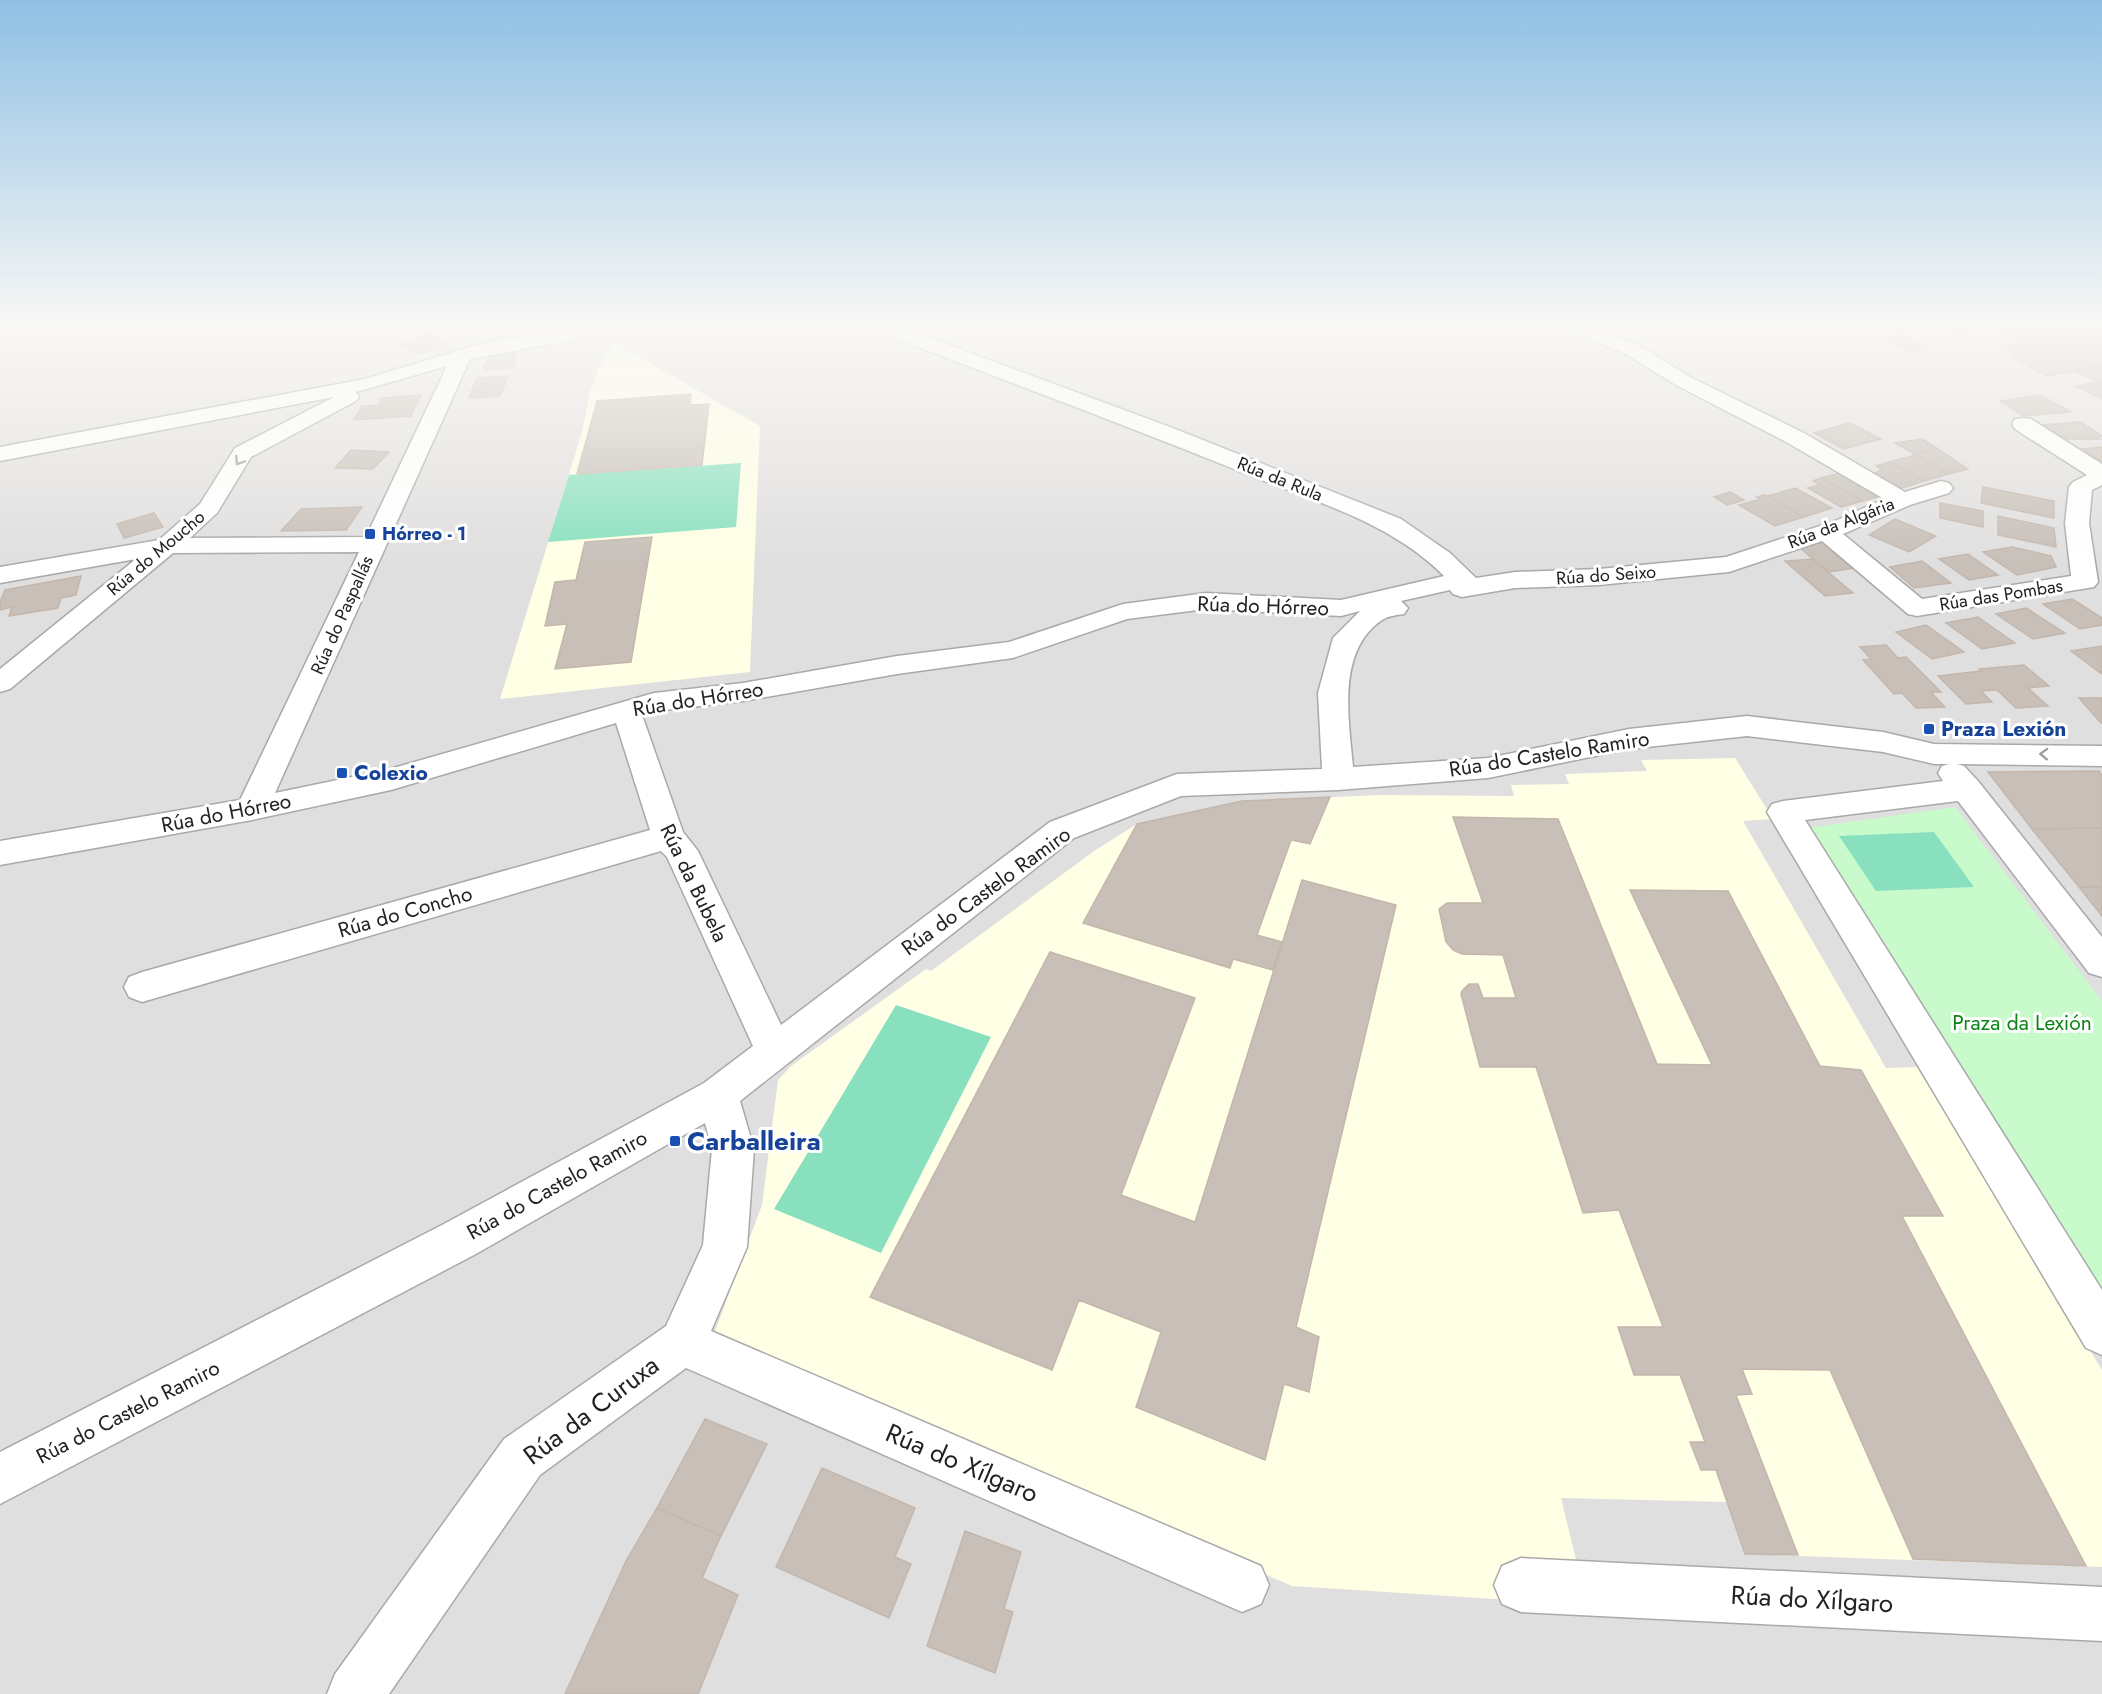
<svg xmlns="http://www.w3.org/2000/svg" width="2102" height="1694" font-family="Jost,sans-serif">
<style>
.residential{fill:#e0dfdf}
.education{fill:#ffffe5}
.park{fill:#c8facc}
.pitch{fill:#88e0be}
.building{fill:#c7bfb8;stroke:#c4b6ab;stroke-width:1.5}
.lines{fill:none;stroke-linecap:round;stroke-linejoin:round}
.minor-casing{stroke:#a9a9a9;stroke-width:3}
.minor{fill:#fff;fill-rule:evenodd}
.oneway{stroke:#9c9c9c}
.transit-dot{fill:#1a4fb4;stroke:#fff;stroke-width:2}
.labels{text-anchor:middle;stroke-width:6;stroke-linejoin:round;paint-order:stroke}
.far-street-label{font-size:18px;fill:#222;stroke:#fff}
.far-transit-label{font-size:18px;font-weight:bold;fill:#164399;stroke:#fff;text-anchor:start}
.street-label{font-size:21px;fill:#222;stroke:#fff}
.transit-label{font-size:21px;font-weight:bold;fill:#164399;stroke:#fff;text-anchor:start}
.park-label{font-size:21px;fill:#0c8416;stroke:#fff}
.near-transit-label{font-size:26px;font-weight:bold;fill:#164399;stroke:#fff;text-anchor:start}
.near-street-label{font-size:26px;fill:#222;stroke:#fff}
</style>
<rect width="100%" height="100%" fill="#f2efe9"/>
<path class="residential" d="M0,327h2102v1367h-2102z"/>
<path class="education" d="M613,342l147,84 -10,246 -250,27 82,-267 8,-40 9,-25z
M1735,758l38,61 -30,2 143,247 31,-1 185,303v197l-357,-13 -18,-52 -166,-4 26,107 -295,-19 -578,-252 48,-129 16,-125 13,-14 135,-97 5,2 163,-120 43,-27 105,-23 140,-6 132,1 -3,-11 58,-1 -4,-10 82,-3 -6,-11z"/>
<path class="park" d="M1955,807l147,194v294l-296,-467z"/>
<path class="pitch" d="M741,463l-5,64 -188,15 21,-67z
M1934,832l40,55 -98,4 -37,-55z
M896,1005l95,32 -110,216 -107,-44z"/>
<path class="building" d="M1943,327h28l7,3 -19,4z
M1994,327h79l-55,13 -28,-12z
M2073,327h28l1,10 -87,18 -18,-9z
M1896,332l35,16 -19,5 -28,-13z
M428,333l23,9 -29,12 -24,-9z
M2102,337v29l-55,10 -37,-20z
M515,353l-2,6h3l-3,9 -30,2 7,-16z
M2102,366v15l-4,1 -23,-11z
M508,376l-8,20 -31,2 8,-20z
M2102,381v18l-27,-13 23,-4z
M691,394l-1,11 19,-1 -7,61 -125,9 20,-73z
M421,395l-10,21 -57,4 8,-14 17,-1 2,-7z
M2040,395l31,17 -47,4 -24,-15z
M2080,422l22,14 -4,1 3,2h-39l-21,-14z
M1849,423l32,16 -37,10 -30,-16z
M1922,439l16,10 -24,5 -19,-11z
M2102,447v15l-20,-13z
M1938,449l30,20 -19,5 -35,-20z
M351,450l38,2 -16,17 -38,-1z
M1916,455l33,19 -25,7 -35,-19z
M1889,462l35,19 -25,8 -27,-14 10,-6 -6,-3z
M1844,472l43,22 -24,7 -42,-23z
M1821,478l42,23 -22,6 -33,-19 12,-3 -7,-4z
M1983,487l71,14v17l-73,-15z
M1795,488l37,20 -28,9 -36,-21z
M1730,492l14,8 -17,5 -13,-8z
M1764,495l4,1 36,21 -29,9 -36,-21 22,-6 -4,-2z
M1940,503l43,8v16l-43,-9z
M362,507l-16,23 -65,1 20,-22z
M154,513l9,14 -39,11 -7,-14z
M1998,516l56,12 2,19 -58,-12z
M1895,519l41,17 -27,16 -40,-17z
M652,537l-21,125 -76,7 12,-45 -22,2 10,-44 21,-2 9,-38z
M1823,543l12,10h4l17,15 -28,4 -29,-25z
M2012,547l39,9 5,11 -39,8 -34,-23z
M1968,554l30,21 -29,5 -30,-21z
M1813,559l15,13 25,21 -28,3 -40,-35z
M1922,561l29,22 -37,5 -24,-21z
M81,576l-5,19 -15,3 -3,10 -49,8 3,-9 -12,3v-8l5,-12z
M2072,599l30,19v7l-22,4 -37,-25z
M2026,608l39,25 -32,6 -37,-25z
M1978,617l37,26 -33,6 -36,-26z
M1926,625l38,27 -32,7 -36,-27z
M1886,645l12,13 8,-1 35,35h-10l14,15 -29,1 -14,-15 -8,1 -31,-34 8,-1 -11,-12z
M2102,646v28l-31,-23z
M2024,665l25,21 -21,2 20,18 -32,2 -19,-18 -16,1 11,11 -26,2 -28,-28 43,-5 -2,-2z
M2079,698h23v25h-1z
M2099,771l3,4v53l-70,1 -44,-57z
M1330,797l-20,47 -19,-4 -34,95 25,7 -9,28 -40,-11 -3,9 -147,-45 54,-99 105,-23z
M1453,817l105,2 99,245 55,1 -82,-175 98,1 92,175 41,4 82,146h-41l184,350 -173,-7 -83,-189 -88,-1 10,25 -16,1 62,160 -53,-1 -29,-84h-15l-11,-28h15l-25,-67h-46l-16,-48h45l-44,-117 -36,3 -47,-146h-56l-19,-73 1,-3 7,-7h9l5,14h33l-13,-43 -41,-1 -9,-4 -7,-8 -7,-33 8,-6h36z
M2102,828v59h-23l-47,-58z
M1302,880l94,25 -100,422 23,10 -10,55 -25,-8 -19,76 -129,-53 25,-75 -82,-32 -27,70 -182,-73 180,-345 145,46 -74,197 74,27z
M2079,887h23v29z
M705,1419l62,25 -46,92 -64,-28z
M822,1468l93,40 -20,49 16,7 -22,54 -113,-51z
M657,1508l64,28 -19,42 36,17 -40,99h-133l61,-133z
M965,1531l56,21 -17,57 9,3 -18,61 -68,-27z"/>
<g class="lines">
<defs>
<path id="minor" d="M574,327h30l-2,4 -39,11 -93,17 -195,434 115,-24 264,-76 89,-10 154,-27 112,-14 114,-38 83,-11 135,7 103,-24c-53,-54 -131,-75 -200,-103 -122,-49 -245,-95 -368,-142l-2,-4h26l270,100 231,92 49,34 26,25 39,-6 84,-3 127,-12 109,-36 49,-22 -96,-56 -112,-58 -52,-32 -54,-22 -2,-4h25l45,18 52,32 114,56 101,59 36,-11 8,2 4,5 -4,5 -39,12 -67,29 79,65 149,-23 -6,-53 4,-36 4,-5 14,-7 -72,-46 -3,-5 3,-5 8,-1 8,1 71,45v21l-10,5 -3,33 9,59 -4,5 -177,29 -9,-2 -86,-73 -93,31 -130,13 -84,3 -53,9 -9,-3 -3,-4 -49,11 7,7 -4,6c-7,1 -16,2 -22,6 -46,31 -33,100 -29,147l135,-9 141,-29 118,-13 136,16 51,12 168,2v20l-145,-2 7,2 14,15 124,156v40l-13,-4 -131,-172 -153,19 297,470v65l-16,-7 -319,-536 5,-8 11,-3 160,-20 -5,-8 4,-7 7,-2h-15l-51,-12 -136,-16 -118,13 -141,29 -150,12 -157,6 -107,42 -334,263 14,48 -7,98 -36,84 550,235 8,19 -8,19 -19,8 -556,-244 -146,107 -151,219h-62l8,-20 169,-235 162,-113 37,-81 9,-96 -7,-26 -231,132 -474,249v-52l442,-227 262,-142 49,-37 -86,-189 -6,-6 -519,151 -13,-5 -5,-10 5,-10 13,-5 508,-142 -34,-107 -225,67 -139,30 -252,45v-24l240,-41 119,-248 -186,1 -163,136 -10,3v-23l136,-110 -136,24v-16l159,-27 41,-36 35,-56 99,-51 -334,64v-14l365,-68 115,-35zM447,366l-81,171 -176,1 27,-25 34,-56 105,-56 3,-4 -3,-5zM1206,609l135,7 19,-5 -27,27 -15,55 4,76 -145,5 -127,48 -269,203 -83,-174 -15,-19 -41,-117 14,-4 87,-10 154,-27 116,-16 114,-39z
M1521,1558l581,29v54l-581,-29 -19,-8 -8,-19 8,-19z"/>
</defs>
<use href="#minor" class="minor-casing"/>
<use href="#minor" class="minor"/>
</g>
<defs><path id="oneway-chevron" d="M-2-3.5L2.5 0L-2 3.5" fill="none" stroke-width="1.6" stroke-linecap="round" stroke-linejoin="round" transform="scale(1.5)"/></defs>
<g class="oneway">
<use href="#oneway-chevron" transform="translate(239 461) rotate(123)"/>
<use href="#oneway-chevron" transform="translate(2044 754) rotate(-178)"/>
</g>
<linearGradient id="sky" x2="0" y2="1"><stop stop-color="#8fc0e4"/><stop offset="0.58" stop-color="#f9f8f5"/><stop offset="1" stop-color="#f9f8f5" stop-opacity="0"/></linearGradient>
<rect width="2102" height="564" fill="url(#sky)"/>
<g class="transit-dot">
<rect x="364" y="528" width="12" height="12" rx="3"/>
<rect x="1923" y="723" width="12" height="12" rx="3"/>
<rect x="336" y="767" width="12" height="12" rx="3"/>
<rect x="669" y="1135" width="12" height="12" rx="3"/>
</g>
<g class="labels">
<g class="far-street-label">
<text transform="translate(1280 479) rotate(22)" y="6">Rúa da Rula</text>
<text transform="translate(1841 523) rotate(-21)" y="6">Rúa da Algária</text>
<text transform="translate(156 553) rotate(-40)" y="6">Rúa do Moucho</text>
<text transform="translate(1606 575) rotate(-4)" y="6">Rúa do Seixo</text>
<text transform="translate(2001 595) rotate(-9)" y="6">Rúa das Pombas</text>
<text transform="translate(342 615) rotate(-66)" y="6">Rúa do Paspallás</text>
</g>
<g class="far-transit-label">
<text x="382" y="540">Hórreo - 1</text>
</g>
<g class="street-label">
<text transform="translate(1263 606) rotate(2)" y="7">Rúa do Hórreo</text>
<text transform="translate(698 699) rotate(-9)" y="7">Rúa do Hórreo</text>
<text transform="translate(1549 754) rotate(-9)" y="7">Rúa do Castelo Ramiro</text>
<text transform="translate(226 813) rotate(-11)" y="7">Rúa do Hórreo</text>
<text transform="translate(694 883) rotate(64)" y="7">Rúa da Bubela</text>
<text transform="translate(986 891) rotate(-36)" y="7">Rúa do Castelo Ramiro</text>
<text transform="translate(405 912) rotate(-16)" y="7">Rúa do Concho</text>
<text transform="translate(557 1185) rotate(-29)" y="7">Rúa do Castelo Ramiro</text>
<text transform="translate(128 1412) rotate(-27)" y="7">Rúa do Castelo Ramiro</text>
</g>
<g class="transit-label">
<text x="1941" y="736">Praza Lexión</text>
<text x="354" y="780">Colexio</text>
</g>
<g class="park-label">
<text x="2022" y="1030">Praza da Lexión</text>
</g>
<g class="near-transit-label">
<text x="687" y="1150">Carballeira</text>
</g>
<g class="near-street-label">
<text transform="translate(591 1410) rotate(-37)" y="9">Rúa da Curuxa</text>
<text transform="translate(962 1463) rotate(23)" y="9">Rúa do Xílgaro</text>
<text transform="translate(1812 1599) rotate(3)" y="9">Rúa do Xílgaro</text>
</g>
</g>
</svg>
